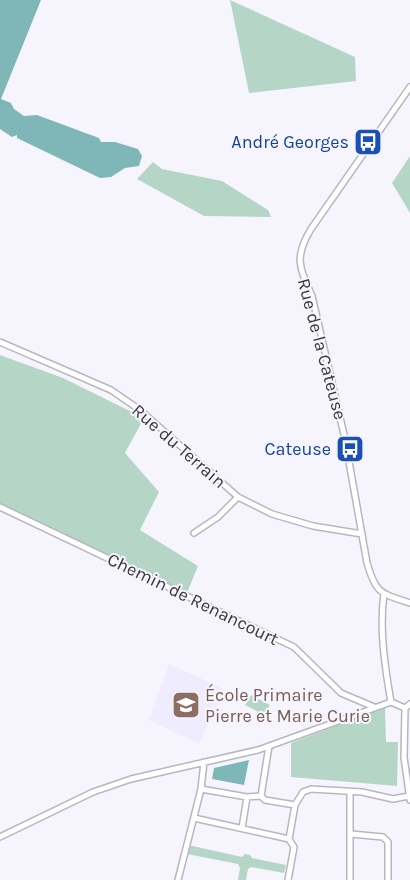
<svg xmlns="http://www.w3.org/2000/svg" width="410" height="880" font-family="Karla,sans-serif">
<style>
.built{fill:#eeecfe}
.green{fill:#b5d6c6}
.water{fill:#7fb7b8}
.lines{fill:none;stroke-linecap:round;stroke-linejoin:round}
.minor-casing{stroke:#b8b7c1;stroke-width:8}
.minor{stroke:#fff;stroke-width:5}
.labels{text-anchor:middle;stroke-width:4;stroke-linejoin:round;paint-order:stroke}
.transit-label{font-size:18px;fill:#164399;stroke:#f6f5fe;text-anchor:end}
.street-label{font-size:18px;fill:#38383c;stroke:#f6f5fe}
.education-label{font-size:18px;fill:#785e54;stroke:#f6f5fe;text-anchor:start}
</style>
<rect width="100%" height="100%" fill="#f6f5fe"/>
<path class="built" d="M169,664l55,25 -25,55 -50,-24z"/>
<path class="green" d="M230,0l125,57 1,24 -107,12z
M410,156v57l-18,-30z
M153,162l9,7 60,12 46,29 3,7 -67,-1 -67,-37z
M0,355l63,23 81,40 -19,35 34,39 -19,38 58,36 -13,32 -185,-87z
M251,695l19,10 -6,10 -19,-10z
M385,707l1,35h12l-1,44 -106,-9v-34z
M188,845l54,12 3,-3 5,1 2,3 34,7 -2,8 -33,-6 -3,2 -2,11h-8l2,-12 -2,-4 -51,-10z"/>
<path class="water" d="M0,0h41l-40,99 10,4 3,6 10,7 13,-1 62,23 2,4h14l23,7 4,7 -3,10 -14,2 -14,9 -11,1 -83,-40v-3l-5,2 -12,-8z
M249,760l-5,25 -32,-6 2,-11z"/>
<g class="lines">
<defs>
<path id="minor" d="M410,87l-99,142c-17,28 -12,38 1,67l33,143 22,124c9,31 13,30 43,40
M0,342l111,48 29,20 98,87 34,17 41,12 49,8
M0,507l294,140 47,46 33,14
M194,533l24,-16 20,-20
M384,594c-5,34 1,74 7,108
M410,704l-5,4 -1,49 6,43
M201,789l46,8 14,-1 4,4 30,5
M350,792v88
M261,796l8,-50
M194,818l95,21
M242,828l5,-31
M351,834l32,3 5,5v38
M0,837l93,-45 38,-13 127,-29 133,-48 14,6
M178,880l23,-91 3,-27
M288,880l6,-33 -5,-8 6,-34 8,-13 8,-3 51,3 31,7 16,-3"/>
</defs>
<use href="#minor" class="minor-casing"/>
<use href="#minor" class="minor"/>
</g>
<defs>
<symbol id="bus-square" viewBox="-11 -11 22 22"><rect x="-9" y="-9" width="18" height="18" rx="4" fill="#1a4fb4" stroke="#f6f5fe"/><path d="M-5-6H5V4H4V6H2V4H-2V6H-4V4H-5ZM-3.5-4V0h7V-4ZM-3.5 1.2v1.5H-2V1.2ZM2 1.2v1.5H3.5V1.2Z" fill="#fff"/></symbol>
<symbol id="school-square" viewBox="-11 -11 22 22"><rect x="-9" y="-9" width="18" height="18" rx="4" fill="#8d6e63" stroke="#f6f5fe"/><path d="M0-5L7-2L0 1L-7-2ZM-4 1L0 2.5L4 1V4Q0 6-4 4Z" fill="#fff"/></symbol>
</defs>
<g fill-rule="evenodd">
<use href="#bus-square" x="352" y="126" width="32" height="32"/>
<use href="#bus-square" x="334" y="433" width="32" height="32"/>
<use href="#school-square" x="170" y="689" width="32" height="32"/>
</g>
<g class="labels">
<g class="transit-label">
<text x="349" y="148">André Georges</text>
<text x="331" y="455">Cateuse</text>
</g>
<g class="street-label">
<text transform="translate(322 349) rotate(75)" y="6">Rue de la Cateuse</text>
<text transform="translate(179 446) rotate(41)" y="6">Rue du Terrain</text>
<text transform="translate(193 599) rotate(26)" y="6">Chemin de Renancourt</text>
</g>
<g class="education-label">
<text x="205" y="701">École Primaire<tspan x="205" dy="21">Pierre et Marie Curie</tspan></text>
</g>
</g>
</svg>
